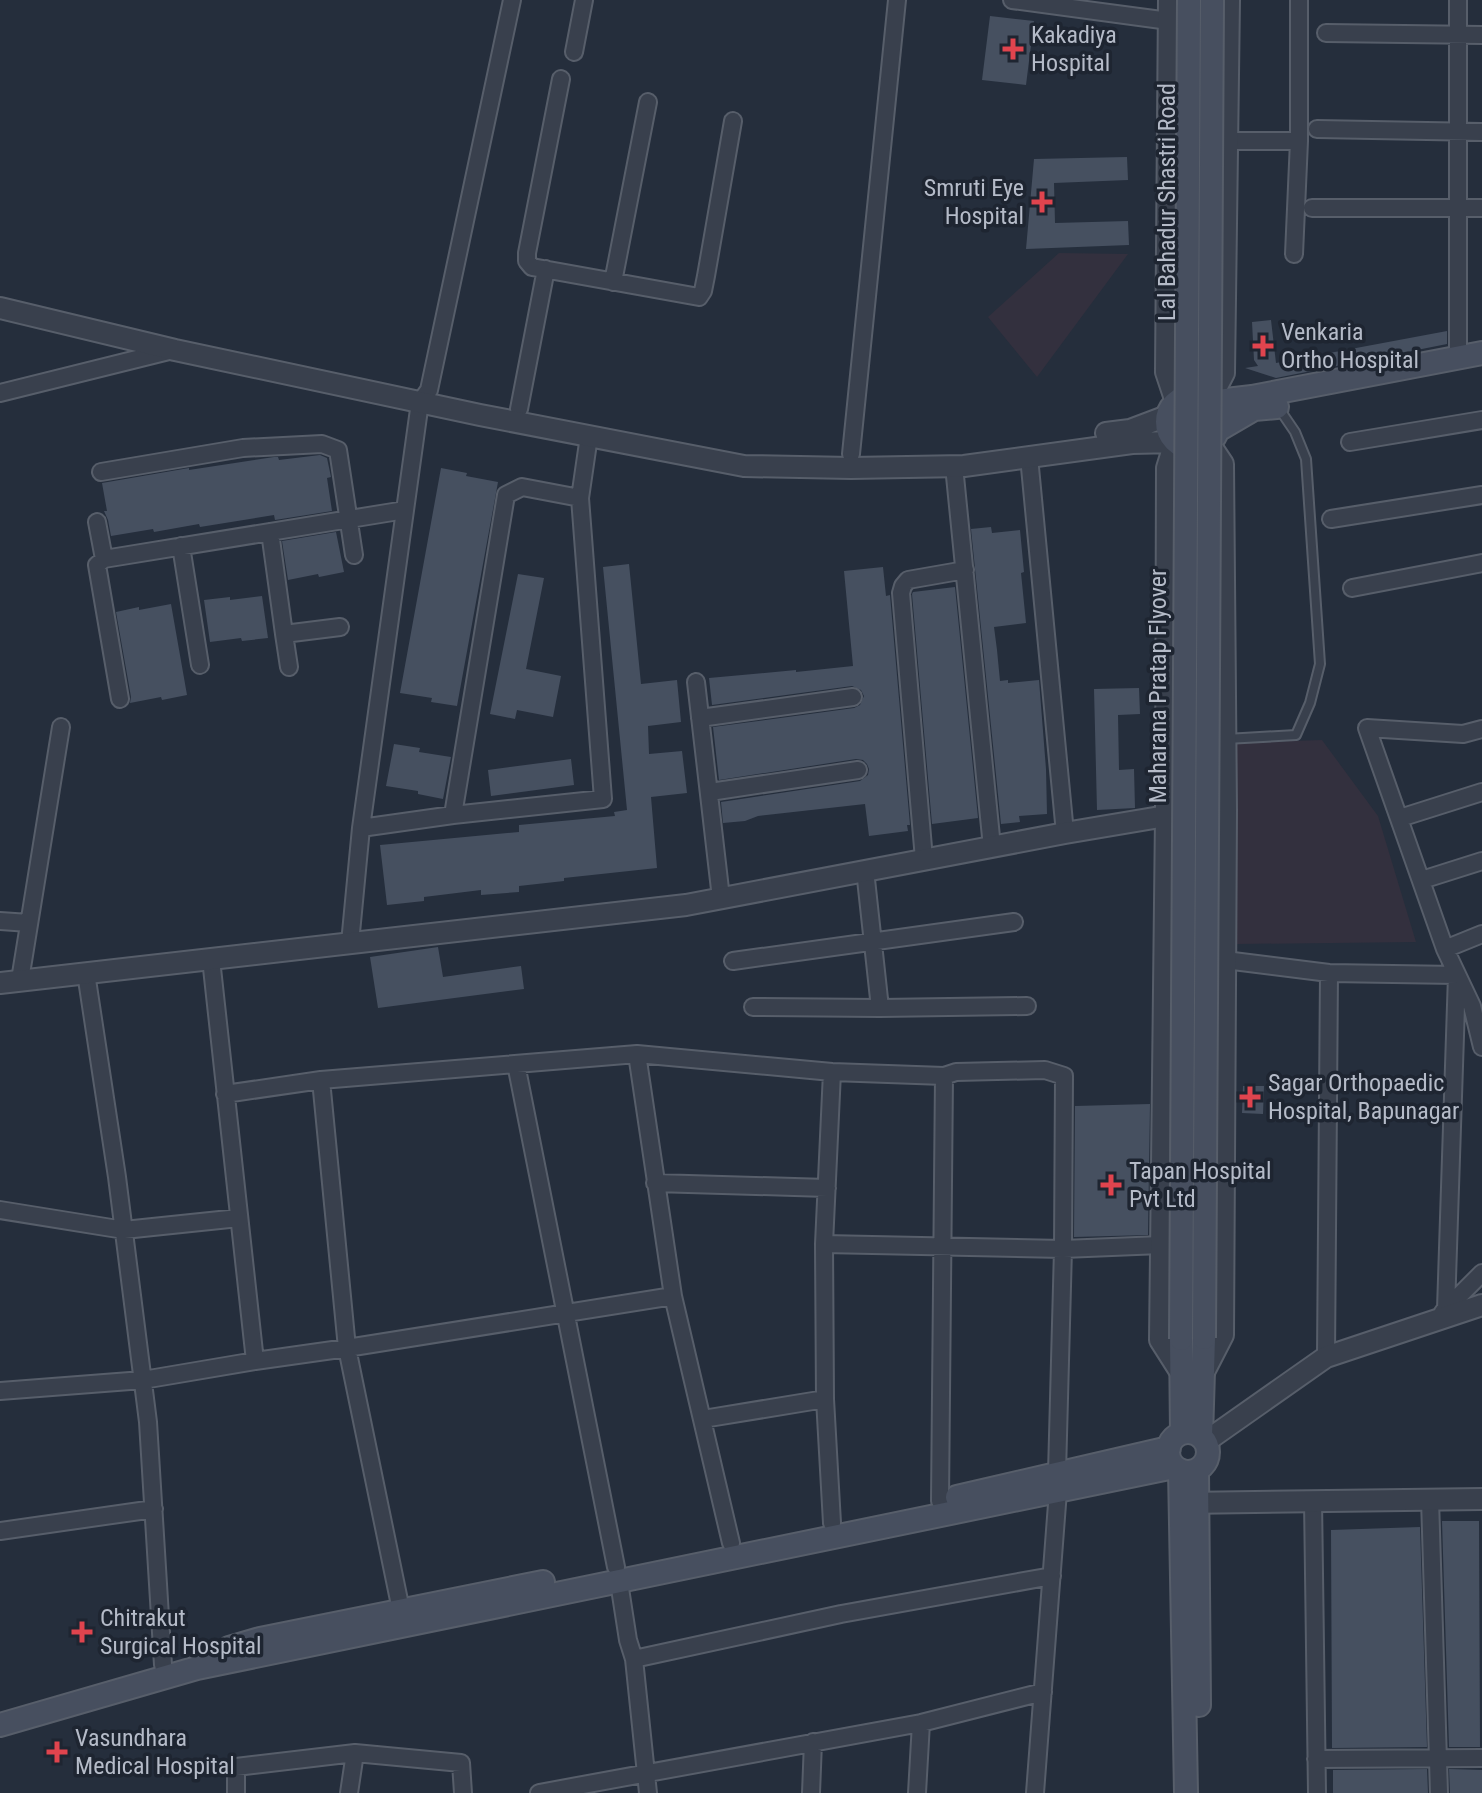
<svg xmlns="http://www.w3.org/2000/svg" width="1482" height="1793" font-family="'Roboto Condensed',sans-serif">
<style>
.medical{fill:#33303e}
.building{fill:#465060}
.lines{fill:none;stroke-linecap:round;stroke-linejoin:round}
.service-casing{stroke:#575e6a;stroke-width:12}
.minor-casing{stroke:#575e6a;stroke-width:20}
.tertiary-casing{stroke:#575e6a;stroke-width:24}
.secondary-casing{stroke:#575e6a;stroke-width:26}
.service{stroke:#39404d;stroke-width:8}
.minor{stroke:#39404d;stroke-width:16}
.tertiary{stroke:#39404d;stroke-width:20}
.secondary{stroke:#474f5f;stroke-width:22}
.secondary-bridge-casing{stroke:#575e6a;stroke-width:26;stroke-linecap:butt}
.secondary-bridge{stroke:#474f5f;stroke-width:22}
.health-dot{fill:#e0444e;stroke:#1e2531;stroke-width:3}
.labels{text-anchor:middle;stroke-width:7;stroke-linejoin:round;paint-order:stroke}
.poi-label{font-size:24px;fill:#b5bbc8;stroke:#1e2531;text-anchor:start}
.street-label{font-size:24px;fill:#b5bbc8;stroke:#1e2531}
</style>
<rect width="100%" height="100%" fill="#252e3c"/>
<path class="medical" d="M1059,253l69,1 -91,123 -49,-60z
M1322,740l56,76 38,126 -179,2 -3,-201z"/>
<path class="building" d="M990,16l44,5 -8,64 -44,-5z
M1127,157l1,23 -74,3 1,40 73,-2 1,24 -103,4 8,-90z
M1271,320l5,43 171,-32v13l-171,34 -31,-10 13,-2 -4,-6 -2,-38z
M320,455l7,3 4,19 -4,1 5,33 -57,9 -1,-5 -74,12 -1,-3 -45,8 -1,-3 -42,7 -3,-16 -4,-9h3l-5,-28 87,-15v2l85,-13h4l1,3z
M441,468l26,5 -1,3 32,6 -41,224 -26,-4 1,-4 -32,-5z
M991,527l1,6 28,-3 4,42 -3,1 5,50 -32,4 3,23 3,31 8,-1v3l31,-3 7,89 1,45 -28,2 1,6 -19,2 -30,-295z
M336,532l8,40 -25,5 -1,-3 -30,6 -6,-39z
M629,564l12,120 36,-4 4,42 -33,4 1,28 33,-3 5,42 -36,4 6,71 -93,10v3l-45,5v6l-38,3v-5l-57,7v4l-37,4 -7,-60 139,-13v-7l96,-9 -1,-4 13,-2 -24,-243z
M883,567l3,29 4,-1 20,230h-3l1,6 -39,5 -4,-32 -107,12 -13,5 -22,2 -2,-21 139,-21 8,-6 1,-6 -2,-5 -4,-4 -7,-1 -137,21 -6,-53 141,-19 6,-3 4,-9 -3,-6 -9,-4 -140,19 -3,-27 87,-8v2l57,-6 -9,-95z
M518,574l26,4 -18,91 35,7 -8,41 -36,-7 -2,9 -25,-5z
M955,587l23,231 -46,6 -20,-230 1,-2z
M262,596l6,42 -26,3 -1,-3 -31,4 -6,-42 26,-3v3z
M171,604l16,91 -25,5 -1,-3 -31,6 1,-6 -15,-85 23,-5v3z
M1139,688l1,26 -22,1 1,55 15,-1 1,39 -38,2 -3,-121z
M394,744l26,4 -1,4 32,5 -8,42 -25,-5v-3l-32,-5z
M571,759l3,26 -83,11 -3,-26z
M438,947l5,30 78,-11 3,23 -146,19 -8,-51z
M1243,1086h21l-1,28 -21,-1z
M1150,1104l-2,131 -74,2 1,-131z
M1442,1521h37l1,226h-31z
M1420,1527l7,220 -95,1 -1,-218z
M1427,1769l1,24h-95v-23z
M1449,1769l33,1v23h-32z"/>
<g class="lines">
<defs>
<path id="service" d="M1226,739l70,-4 14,-32 10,-39 -14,-205 -11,-27 -17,-25"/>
<path id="minor" d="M1012,0l157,21
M1326,33l156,2
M574,52l10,-52
M561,79l-34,174v8l5,6 167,30 4,-6 3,-15 27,-155
M1317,129l165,3
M1227,141h72
M1312,208h170
M1294,254l5,-113v-141
M613,282l35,-180
M1458,357v-357
M0,393l173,-43
M519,409l27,-140
M1350,442l132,-22
M851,454l46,-454
M1029,457l36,376
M954,466l38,381
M101,472l142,-24 79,-4 16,6 16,105
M1331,519l151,-24
M97,522l7,37
M270,532l14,102 56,-7
M181,546l19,119
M1352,588l130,-25
M284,634l5,33
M696,682l25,216
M120,699l-23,-134 7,-6 301,-49
M700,718l153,-21
M1482,729l-19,5 -96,-6 78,221 27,57 10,41
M710,792l148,-22
M453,815l53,-320 16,-8 58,11
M1400,818l82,-26
M361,828l92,-13 150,-16 -23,-301 9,-62
M924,859l-23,-266 2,-7 5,-6 57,-10
M865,870l15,138
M1422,880l60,-19
M0,921l29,2
M350,943l11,-115 59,-426 9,-12 83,-390
M1445,949l37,-15
M211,959l44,402
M1225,960l104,13 128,2 -11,334
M733,961l281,-39
M86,973l31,204 31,245 15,243
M20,980l41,-253
M753,1007l127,1 147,-2
M637,1054l195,18 112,4 -4,425
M516,1064l100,503
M944,1076l12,-4 89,-2 19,6 -1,173 -6,224
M321,1080l316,-26 36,242
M225,1094l96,-14 26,268 54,262
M655,1183l172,5
M0,1210l124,20 115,-12
M824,1244l239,5 98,-4
M1443,1312l39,-39
M1326,1357l3,-384
M0,1391l143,-11 112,-19 92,-13 326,-52 58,247
M703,1419l122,-20
M1430,1499l9,294
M1313,1500l4,293
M832,1523l-7,-124 -1,-155 8,-172
M0,1531l154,-22
M619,1582l9,58 6,19 14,134
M634,1659l207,-45 211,-38
M1316,1759l166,-1
M236,1793v-26l119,-14
M349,1793l6,-40 106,10 2,30
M539,1793l382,-70 122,-31
M811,1793l2,-51
M917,1793l4,-70
M1035,1793l23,-302"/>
<path id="tertiary" d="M1169,0l-3,372 10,30
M0,308l175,42 305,65 264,51 107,2 113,-2 168,-23 43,-1 -8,26 -1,348 -6,524 21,33
M1209,402l15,-29 5,-373
M1106,433l24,-3 37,-14
M0,983l686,-78 379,-72 101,-17
M1204,1372l19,-37 3,-524 -3,-347 -14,-21
M1205,1442l121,-85 156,-52
M1184,1503l298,-4"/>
<path id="secondary" d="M1167 422a26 26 0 1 1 52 0a26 26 0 1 1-52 0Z
M1209,402l43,-5 230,-44
M1218,430l36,-21 23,-2
M1181,1339l1,94
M1168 1452a20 20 0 1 1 40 0a20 20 0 1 1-40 0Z
M1201,1437l3,-99
M1180,1470l6,323
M1197,1471l2,234
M957,1497l212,-49
M229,1648l31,-9 283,-57
M0,1725l197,-57 977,-201"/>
</defs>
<use href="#service" class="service-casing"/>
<use href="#minor" class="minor-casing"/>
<use href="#tertiary" class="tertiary-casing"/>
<use href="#secondary" class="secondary-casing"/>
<use href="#service" class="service"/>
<use href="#minor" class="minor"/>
<use href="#tertiary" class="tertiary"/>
<use href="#secondary" class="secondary"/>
<defs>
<path id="secondary-bridge" d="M1204,1338l8,-1338
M1181,1339l8,-1339"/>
</defs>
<use href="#secondary-bridge" class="secondary-bridge-casing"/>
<use href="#secondary-bridge" class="secondary-bridge"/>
</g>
<g class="health-dot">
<path d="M1009 37h8v8h8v8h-8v8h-8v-8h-8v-8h8z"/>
<path d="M1038 190h8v8h8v8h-8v8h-8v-8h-8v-8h8z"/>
<path d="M1259 334h8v8h8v8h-8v8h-8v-8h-8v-8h8z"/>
<path d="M1246 1085h8v8h8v8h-8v8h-8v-8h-8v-8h8z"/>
<path d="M1107 1173h8v8h8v8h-8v8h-8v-8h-8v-8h8z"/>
<path d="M78 1620h8v8h8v8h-8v8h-8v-8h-8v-8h8z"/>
<path d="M53 1740h8v8h8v8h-8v8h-8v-8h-8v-8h8z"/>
</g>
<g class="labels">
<g class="poi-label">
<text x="1031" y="43">Kakadiya<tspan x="1031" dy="28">Hospital</tspan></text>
<text x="1024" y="196" text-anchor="end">Smruti Eye<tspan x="1024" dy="28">Hospital</tspan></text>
<text x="1281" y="340">Venkaria<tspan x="1281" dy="28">Ortho Hospital</tspan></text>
<text x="1268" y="1091">Sagar Orthopaedic<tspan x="1268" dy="28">Hospital, Bapunagar</tspan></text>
<text x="1129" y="1179">Tapan Hospital<tspan x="1129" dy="28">Pvt Ltd</tspan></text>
<text x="100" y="1626">Chitrakut<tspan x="100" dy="28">Surgical Hospital</tspan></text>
<text x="75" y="1746">Vasundhara<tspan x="75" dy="28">Medical Hospital</tspan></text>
</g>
<g class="street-label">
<text transform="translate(1167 202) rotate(-90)" y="8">Lal Bahadur Shastri Road</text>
<text transform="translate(1158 686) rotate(-90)" y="8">Maharana Pratap Flyover</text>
</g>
</g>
</svg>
